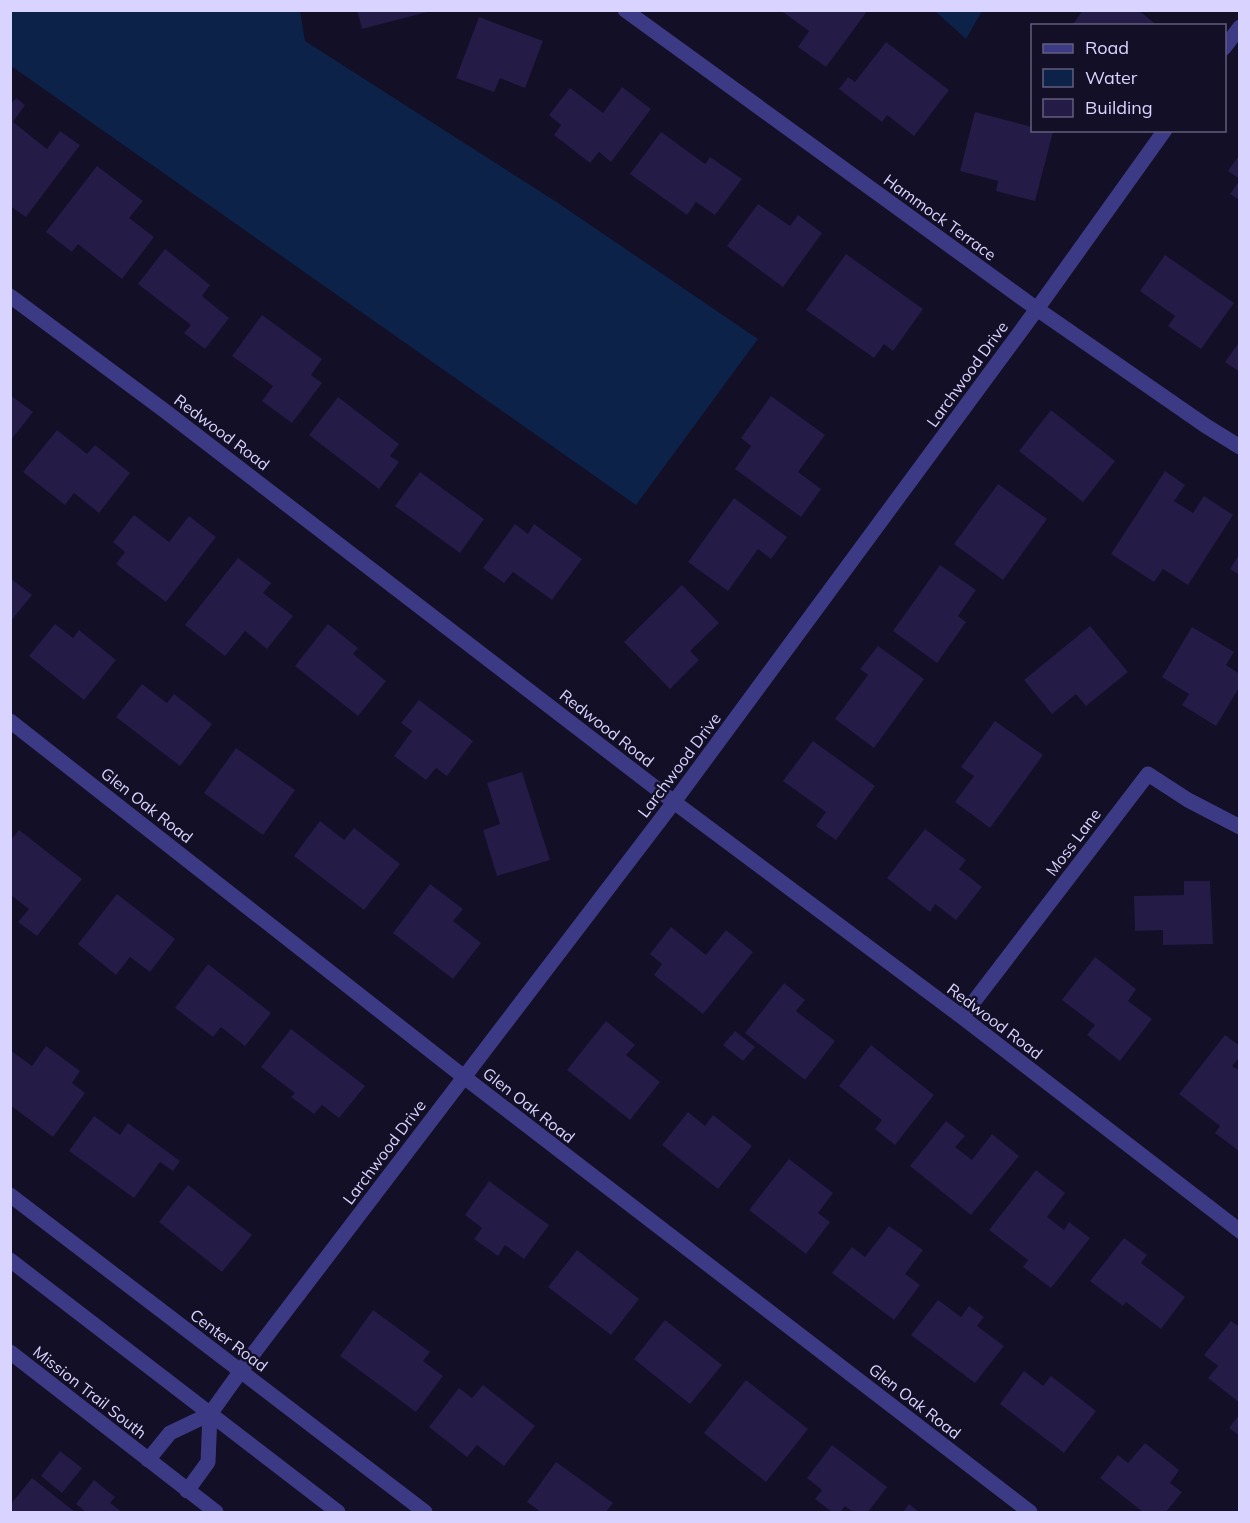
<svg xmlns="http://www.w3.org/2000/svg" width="1250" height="1523" font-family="Mulish,sans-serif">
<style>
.water{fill:#0c2248}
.building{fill:#241b47}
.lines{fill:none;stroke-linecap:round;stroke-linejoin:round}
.minor{stroke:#3d3a85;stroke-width:15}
.labels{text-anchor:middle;stroke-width:5;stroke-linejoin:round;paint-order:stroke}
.street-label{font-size:16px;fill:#d9d4ff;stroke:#130f26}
</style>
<rect width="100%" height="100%" fill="#130f26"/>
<path class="water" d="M11,10l289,1 5,30 253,162 200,136 -122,166 -625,-439z
M935,11h47l-16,28z"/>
<path class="building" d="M357,10h74v1l-69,18z
M780,10h88l-42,57 -28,-20 11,-16z
M1083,10h55l20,16h-86z
M479,17l64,24 -18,47 -25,-10 -6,14 -38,-14z
M886,42l63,48 -35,46 -27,-21 -5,7 -43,-33 9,-12 7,5z
M622,87l29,22 -40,53 -12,-10 -9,11 -36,-28 7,-10 -12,-10 21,-27 33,25z
M16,98l9,7 -12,17 34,27 13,-18 20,14 -54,72 -16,-11v-101z
M975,112l57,15v3l21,2 -18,69 -39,-10 2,-10 -38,-10z
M661,132l44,32 5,-7 32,22 -27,36 -19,-13 -9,13 -57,-41z
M1240,154v25l-12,-8z
M97,166l46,35 -14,17 25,19 -32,42 -44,-35 -6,8 -26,-20z
M1240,180v20l-10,-6z
M758,204l32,22 8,-11 24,18 -39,54 -56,-41z
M165,249l45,36 -8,11 27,22 -24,31 -21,-16 7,-8 -53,-41z
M846,254l77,55 -30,42 -9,-7 -10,14 -68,-48z
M1165,255l69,48 -33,46 -33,-23 7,-10 -35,-25z
M262,315l60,44 -11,16 11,8 -30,40 -30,-22 11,-15 -41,-30z
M1240,341v31l-15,-10z
M10,395l23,17 -23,29z
M771,396l54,39 -27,37 23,17 -20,28 -66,-48 16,-23 -10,-8z
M338,397l61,47 -9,12 9,6 -20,27 -70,-54z
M1051,410l64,51 -32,41 -64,-51z
M57,430l30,24 8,-9 35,28 -31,40 -25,-20 -9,12 -42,-33z
M1165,471l20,14 -11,16 19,12 11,-17 29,19 -45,70 -25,-16 -9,13 -43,-28z
M420,472l64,47 -24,34 -65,-47z
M998,484l49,35 -44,61 -49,-36z
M734,498l53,39 -16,22 -13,-10 -30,42 -40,-29z
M134,515l35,27 20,-26 27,21 -50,65 -50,-38 9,-12 -12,-10z
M515,524l13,10 6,-10 48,35 -30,41 -39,-28 -9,11 -21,-15z
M1240,553v22l-10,-6z
M238,558l33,25 -8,10 30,23 -26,33 -22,-18 -20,25 -40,-31z
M940,565l36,25 -18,26 8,6 -29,41 -44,-32z
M10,578l22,17 -22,27z
M682,585l37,38 -29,28 9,9 -29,29 -46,-47z
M55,624l18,14 6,-8 37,30 -32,40 -55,-44z
M328,624l30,24 -5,6 33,27 -28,35 -63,-50z
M1090,626l38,46 -42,34 -10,-12 -24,20 -28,-34z
M1192,627l42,25 -8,13 14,9v12l-24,40 -34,-21 7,-11 -27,-17z
M878,646l46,33 -50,69 -39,-29 33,-44 -8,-6z
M142,684l25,19 7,-9 38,30 -32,42 -64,-49z
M419,700l54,41 -26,35 -11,-8 -10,12 -32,-24 18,-25 -11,-8z
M995,721l48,34 -53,73 -35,-26 19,-26 -13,-9z
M813,741l62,45 -39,54 -20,-14 10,-14 -43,-31z
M236,748l59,42 -32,45 -59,-42z
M522,772l28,88 -53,16 -14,-46 17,-6 -13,-41z
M320,821l24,19 10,-12 46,36 -36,46 -70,-54z
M925,829l41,31 -7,9 23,18 -26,33 -21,-16 -5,8 -43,-34z
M19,830l63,49 -45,57 -19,-14 11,-13 -17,-13 -2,3v-58z
M1184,881h26l3,63 -50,1v-15l-28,1 -1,-35 50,-1z
M430,884l33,25 -10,12 28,22 -28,36 -60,-46z
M117,894l58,45 -25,33 -20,-15 -14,18 -38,-31z
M671,927l35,28 20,-25 27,22 -50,62 -49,-39 8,-11 -12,-10z
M1095,957l41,32 -8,12 24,18 -32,42 -33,-26 8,-10 -33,-25z
M208,964l63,49 -26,33 -24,-19 -8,10 -38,-29z
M784,983l21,17 -9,11 39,30 -30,39 -60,-47z
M606,1021l29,24 -9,10 34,27 -30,38 -63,-50z
M291,1029l74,57 -26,32 -17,-13 -8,9 -23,-17 4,-4 -34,-26z
M735,1031l20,16 -12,14 -20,-16z
M1225,1035l15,11v11l-8,9 8,5v81l-25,-19 5,-7 -41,-32z
M871,1045l63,50 -39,50 -20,-16 7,-9 -43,-34z
M46,1046l34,25 -8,12 13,10 -32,44 -43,-32v-55l22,16z
M688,1112l17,14 8,-11 39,31 -34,43 -56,-44z
M94,1116l26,19 8,-12 52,38 -7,10 -13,-9 -26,36 -65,-47z
M946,1121l19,15 -10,11 17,13 20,-26 27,22 -48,59 -61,-49z
M789,1159l44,34 -15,20 12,9 -24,32 -57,-44z
M1036,1170l29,23 -18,24 17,13 5,-8 21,16 -39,50 -28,-21 5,-7 -39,-30z
M489,1181l60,44 -25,34 -19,-14 -7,11 -24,-17 8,-11 -17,-13z
M188,1185l64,50 -30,37 -63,-50z
M889,1226l34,24 -18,24 15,11 -26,35 -62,-47 20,-26 13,10z
M1124,1238l23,17 -6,8 44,34 -24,32 -35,-27 -3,4 -33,-25z
M577,1250l62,49 -28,36 -63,-48z
M938,1300l23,17 8,-11 15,11 -7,9 27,20 -29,37 -64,-48z
M373,1310l57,42 -7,9 20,15 -27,36 -76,-56z
M665,1320l57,45 -32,39 -56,-45z
M1231,1321l9,6v76l-32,-25 10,-12 -14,-11z
M1024,1371l19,15 8,-10 45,35 -32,42 -64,-49z
M746,1380l62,49 -42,53 -62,-49z
M483,1385l52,41 -31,40 -27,-21 -10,12 -38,-30 30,-39 13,10z
M1240,1414v22l-11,-8z
M1145,1443l34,27 -9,13 12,9 -16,20h-23l-43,-34 18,-23 10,8z
M832,1445l55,42 -19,25h-15l-8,-6 -5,6h-8l-17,-13 7,-9 -15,-12z
M60,1451l22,17 -20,25 -21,-17z
M556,1462l57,41 -7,9h-65l-14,-10z
M32,1478l43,34h-65v-7z
M94,1480l21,17 -5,6 12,9h-36l-10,-8z
M909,1504l10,8h-16z"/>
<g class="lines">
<path class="minor" d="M625,10l412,299 169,117 34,21
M1224,48l16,-21
M10,296l155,115 509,391 288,215 278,214
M10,721l454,356 566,435
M962,1017l186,-243 40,26 52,27
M10,1195l415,317
M10,1260l328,252
M10,1352l206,160
M210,1414l46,-64 418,-548 363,-493 128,-179
M148,1460l22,-27 40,-19
M187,1491l21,-29 2,-48"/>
</g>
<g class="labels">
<g class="street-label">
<text transform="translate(940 217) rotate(36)" y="6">Hammock Terrace</text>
<text transform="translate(967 374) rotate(-54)" y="6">Larchwood Drive</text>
<text transform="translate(222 432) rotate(37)" y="6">Redwood Road</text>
<text transform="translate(607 728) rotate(38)" y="6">Redwood Road</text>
<text transform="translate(679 765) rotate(-53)" y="6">Larchwood Drive</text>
<text transform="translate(147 805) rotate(38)" y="6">Glen Oak Road</text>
<text transform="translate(1073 842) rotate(-53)" y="6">Moss Lane</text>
<text transform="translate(995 1021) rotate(37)" y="6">Redwood Road</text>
<text transform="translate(529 1105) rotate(38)" y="6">Glen Oak Road</text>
<text transform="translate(384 1152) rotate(-53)" y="6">Larchwood Drive</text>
<text transform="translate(229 1340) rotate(37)" y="6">Center Road</text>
<text transform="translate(90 1392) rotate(38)" y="6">Mission Trail South</text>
<text transform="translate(915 1401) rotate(38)" y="6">Glen Oak Road</text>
</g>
</g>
<rect width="1250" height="1523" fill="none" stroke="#d9d4ff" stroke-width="24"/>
<rect x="1031" y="24" width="195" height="108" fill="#130f26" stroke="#625e7d" stroke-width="1.5"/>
<rect x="1043" y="44" width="30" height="9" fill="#3d3a85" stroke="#625e7d" stroke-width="1.5"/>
<text x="1085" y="54" font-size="18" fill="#d9d4ff">Road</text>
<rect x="1043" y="69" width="30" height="18" fill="#0c2248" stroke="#625e7d" stroke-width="1.5"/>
<text x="1085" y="84" font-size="18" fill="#d9d4ff">Water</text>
<rect x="1043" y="99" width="30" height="18" fill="#241b47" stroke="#625e7d" stroke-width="1.5"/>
<text x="1085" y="114" font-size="18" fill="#d9d4ff">Building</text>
</svg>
